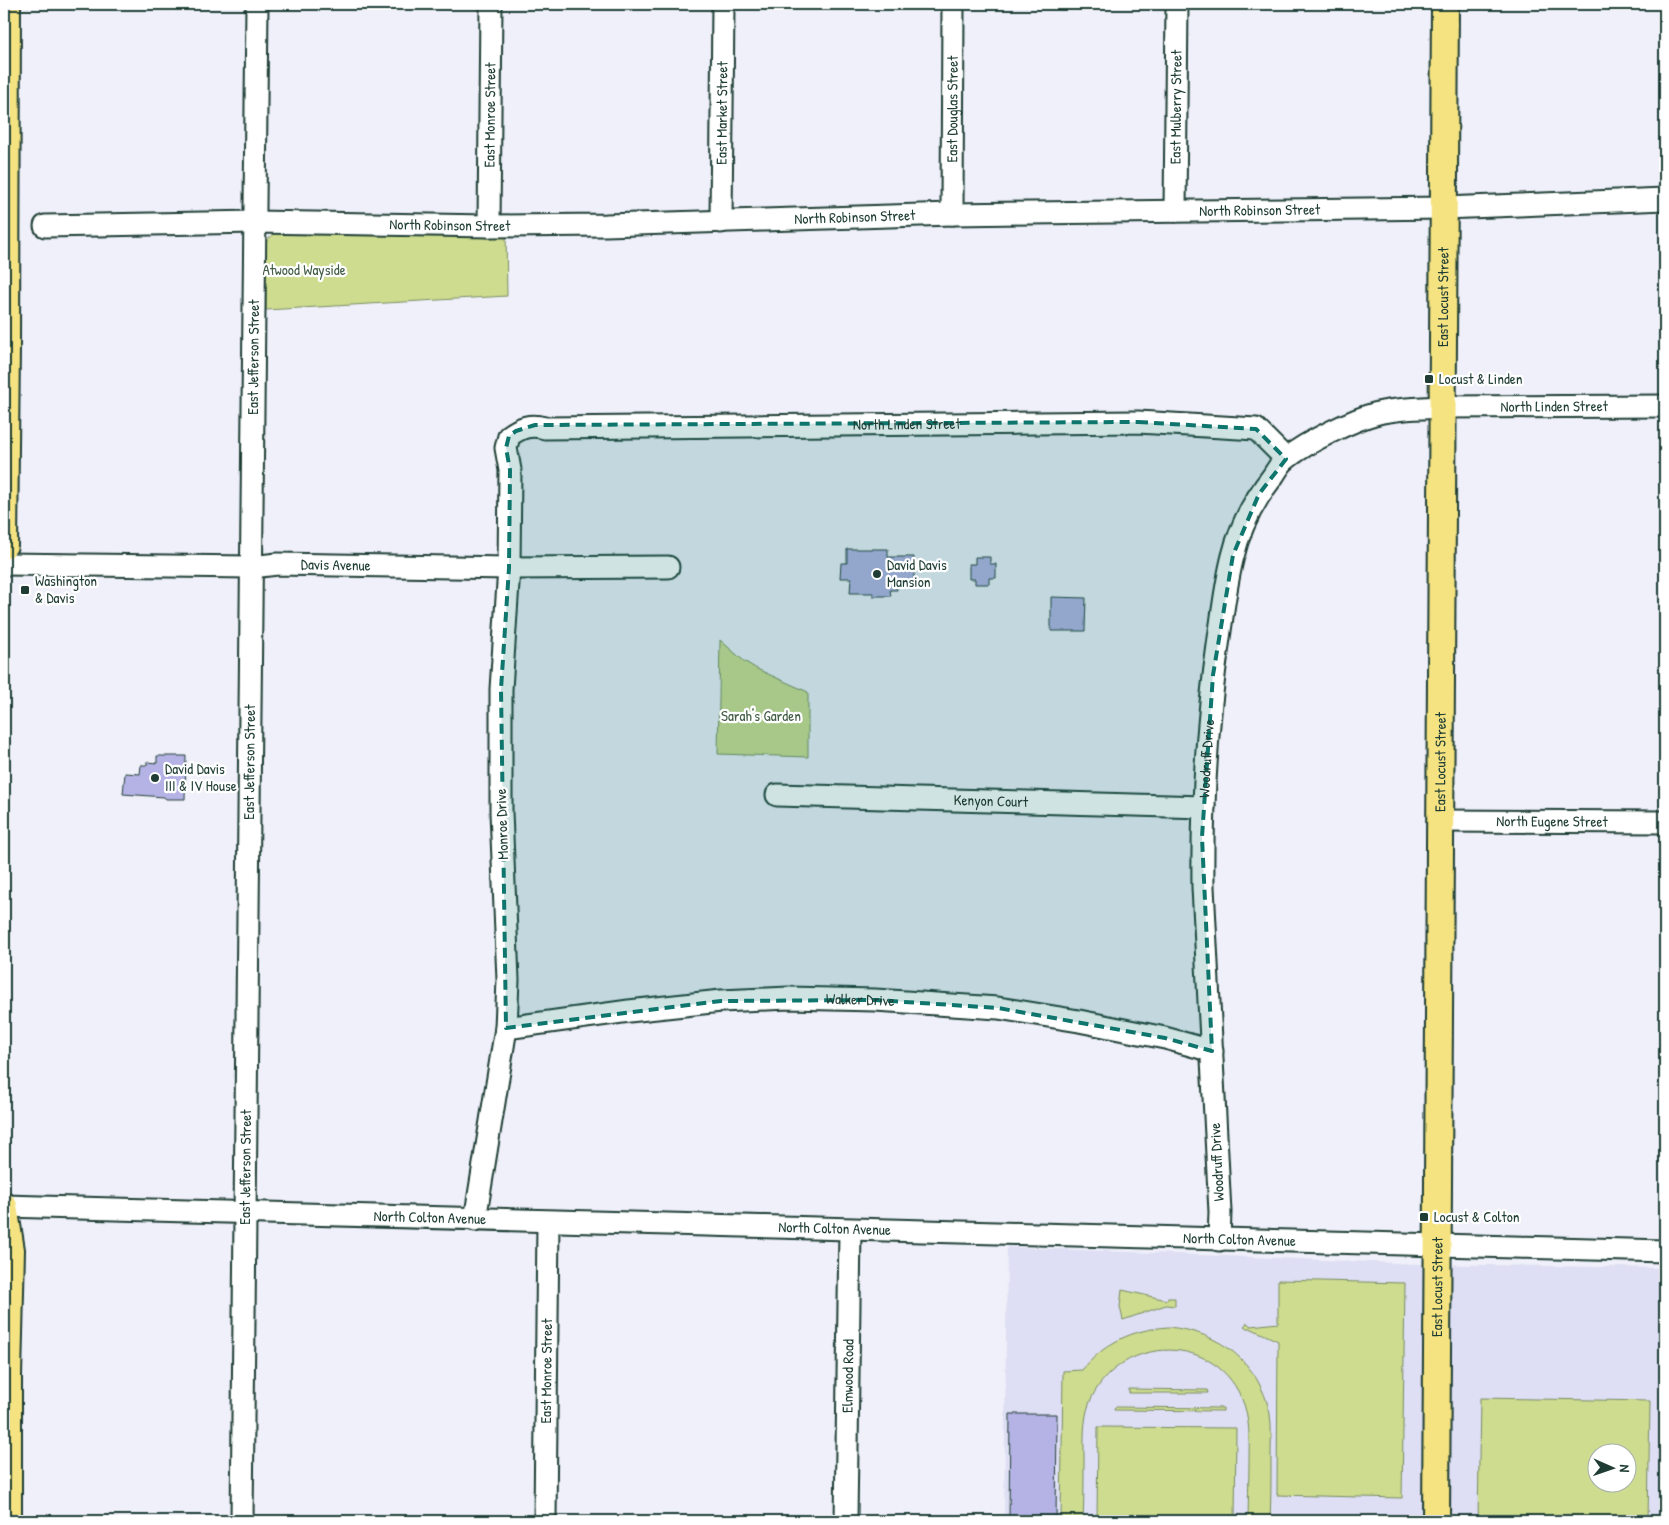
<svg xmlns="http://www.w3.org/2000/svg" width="1669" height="1525" font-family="'Patrick Hand',sans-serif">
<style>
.built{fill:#dedef4;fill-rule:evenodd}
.green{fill:#cedc8f;stroke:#768c62;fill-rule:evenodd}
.building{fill:#b5b3e5;stroke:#1f3d34}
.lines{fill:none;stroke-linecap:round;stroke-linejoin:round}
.minor-casing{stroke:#1f3d34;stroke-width:25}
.major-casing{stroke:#1f3d34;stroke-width:30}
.minor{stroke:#fff;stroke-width:21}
.major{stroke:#f5e382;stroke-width:26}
.marked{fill:#0f766e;fill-opacity:0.2;stroke:#0f766e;stroke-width:4;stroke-dasharray:10 6;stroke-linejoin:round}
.poi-dot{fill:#1f3d34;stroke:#fff;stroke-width:2}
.labels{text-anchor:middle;stroke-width:4.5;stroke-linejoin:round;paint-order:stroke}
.street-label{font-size:15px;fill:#1f3d34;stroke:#fff}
.park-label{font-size:15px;fill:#425d46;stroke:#fff}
.poi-label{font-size:15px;fill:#1f3d34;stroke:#fff;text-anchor:start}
</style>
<rect width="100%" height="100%" fill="#f0f0fa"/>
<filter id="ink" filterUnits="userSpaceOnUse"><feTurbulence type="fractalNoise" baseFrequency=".02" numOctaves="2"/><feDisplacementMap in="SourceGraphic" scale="10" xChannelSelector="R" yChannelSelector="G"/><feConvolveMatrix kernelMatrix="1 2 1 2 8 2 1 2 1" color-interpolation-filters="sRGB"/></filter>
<g filter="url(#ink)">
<path class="built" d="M1007,1247l412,17 246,4v253h-661zM1596,1452h30v30h-30z"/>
<path class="green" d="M506,231l1,65 -241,14v-67l1,-3 8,-7z
M720,640l24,21 13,8 51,23v65l-90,-3z
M1278,1280l127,3 -3,215 -125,-3 1,-154 -28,-13h-3l-3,-2 3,-3 4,3 27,-3z
M1122,1290l45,10 1,-2h7v8l-9,-1 -43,15 -3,-13z
M1168,1327c52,5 91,35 102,87 2,14 1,29 1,42 0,22 0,44 -1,65h-22c0,-19 1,-38 1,-57 0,-23 2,-46 -8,-67 -30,-67 -126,-60 -152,7 -6,17 -5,35 -5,53 0,21 0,43 -1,64h-22l2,-150 19,-1c24,-28 49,-40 86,-43z
M1129,1389l78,1 1,3h-79z
M1480,1398l170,3 -2,120h-170zM1596,1452h30v30h-30z
M1115,1407l108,1v3l-109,-1z
M1098,1427l138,1 -1,93h-138z"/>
<path class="building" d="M847,549h41v8h26v24h-17v9h-7l1,6h-18v-3h-23l1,-15h-11l1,-15h6z
M975,557h15v7h6v14h-7v6h-14v-5h-6v-15h6z
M1051,597l35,1 -1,33h-34z
M157,756h29l-1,43h-19l-2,-2 -41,-3 2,-21 15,1 1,-9h6v-3l10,1z
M1010,1414h47l-1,107h-47z"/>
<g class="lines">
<defs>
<g id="minor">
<path id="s1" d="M1175,211l2,-207"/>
<path id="s2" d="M952,214l1,-210"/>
<path id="s3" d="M721,222l2,-218"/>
<path id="s4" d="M45,226l211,-4 233,4 117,-1 346,-11 492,-6 221,-9"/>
<path id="s5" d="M489,226l2,-222"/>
<path id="s6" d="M4,564l248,3 25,-3 232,4 159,-1"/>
<path id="s7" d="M777,795l427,12"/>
<path id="s8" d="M1440,821l225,1"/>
<path id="s9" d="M506,1028l123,-17 92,-10 68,-3 86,2 123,8 81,13 86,17 47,13"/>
<path id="s10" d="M4,1206l1661,45"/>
<path id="s11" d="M475,1220l31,-192 2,-48 -7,-168v-123l8,-121 1,-98 -4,-22 3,-12c12,-9 21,-12 36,-8l593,-6 118,7 30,30"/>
<path id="s12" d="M1219,1240l1,-28 -17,-325c-1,-83 4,-167 16,-249 4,-27 7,-55 14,-82 7,-29 22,-57 40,-80 4,-6 8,-14 14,-18 20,-16 67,-39 91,-45 21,-5 43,-5 64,-6l223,-1"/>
<path id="s13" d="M242,1521l15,-1517"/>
<path id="s14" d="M545,1521l3,-299"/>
<path id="s15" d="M846,1521l4,-291"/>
</g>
<g id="major">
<path d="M4,545l2,-198 1,-343"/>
<path d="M4,1206l7,44 -3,126v145"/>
<path id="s16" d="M1436,1521l9,-1517"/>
</g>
</defs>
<use href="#minor" class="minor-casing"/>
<use href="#major" class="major-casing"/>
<use href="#minor" class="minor"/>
<use href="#major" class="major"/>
</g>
</g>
<path class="marked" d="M1138,422l118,7 30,30 -27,35 -26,61 -20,120 -11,162 10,214 -47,-13 -167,-30 -123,-8 -154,1 -215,27 -5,-339 8,-121 1,-98 -4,-22 3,-12 7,-5 19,-6z"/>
<g class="poi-dot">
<rect x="1424" y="374" width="10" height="10" rx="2.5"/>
<circle cx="877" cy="574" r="5"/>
<rect x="20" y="585" width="10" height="10" rx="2.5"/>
<circle cx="155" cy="778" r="5"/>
<rect x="1419" y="1212" width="10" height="10" rx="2.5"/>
</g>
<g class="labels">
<g class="street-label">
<text dy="5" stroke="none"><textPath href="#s1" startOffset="104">East Mulberry Street</textPath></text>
<text dy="5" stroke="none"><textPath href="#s2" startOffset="105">East Douglas Street</textPath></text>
<text dy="5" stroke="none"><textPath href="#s3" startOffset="109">East Market Street</textPath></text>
<text dy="5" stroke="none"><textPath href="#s5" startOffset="111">East Monroe Street</textPath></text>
<text dy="5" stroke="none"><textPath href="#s4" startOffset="1215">North Robinson Street</textPath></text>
<text dy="5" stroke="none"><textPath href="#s4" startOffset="810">North Robinson Street</textPath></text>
<text dy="5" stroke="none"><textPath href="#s4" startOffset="405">North Robinson Street</textPath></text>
<text dy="5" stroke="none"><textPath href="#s16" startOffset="1224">East Locust Street</textPath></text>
<text dy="5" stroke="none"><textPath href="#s13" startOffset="1164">East Jefferson Street</textPath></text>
<text dy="5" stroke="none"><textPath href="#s12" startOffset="1078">North Linden Street</textPath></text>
<text dy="5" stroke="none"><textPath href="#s11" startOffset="1188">North Linden Street</textPath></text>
<text dy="5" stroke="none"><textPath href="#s6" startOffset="332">Davis Avenue</textPath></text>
<text dy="5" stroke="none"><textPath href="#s12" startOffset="482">Woodruff Drive</textPath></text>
<text dy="5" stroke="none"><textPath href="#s13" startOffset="759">East Jefferson Street</textPath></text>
<text dy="5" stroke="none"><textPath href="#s16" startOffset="759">East Locust Street</textPath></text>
<text dy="5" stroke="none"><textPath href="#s7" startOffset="214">Kenyon Court</textPath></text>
<text dy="5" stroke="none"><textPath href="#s8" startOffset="112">North Eugene Street</textPath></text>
<text transform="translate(502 824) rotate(-92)" y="5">Monroe Drive</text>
<text dy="5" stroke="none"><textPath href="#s9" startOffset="356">Walker Drive</textPath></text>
<text transform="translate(1217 1162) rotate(-93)" y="5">Woodruff Drive</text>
<text dy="5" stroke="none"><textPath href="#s13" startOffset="354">East Jefferson Street</textPath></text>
<text dy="5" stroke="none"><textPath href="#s10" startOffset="426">North Colton Avenue</textPath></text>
<text dy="5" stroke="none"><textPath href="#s10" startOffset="831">North Colton Avenue</textPath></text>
<text dy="5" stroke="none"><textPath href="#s10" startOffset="1236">North Colton Avenue</textPath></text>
<text dy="5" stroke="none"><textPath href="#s16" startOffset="234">East Locust Street</textPath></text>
<text dy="5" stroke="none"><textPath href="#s14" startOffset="150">East Monroe Street</textPath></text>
<text dy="5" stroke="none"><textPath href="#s15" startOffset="145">Elmwood Road</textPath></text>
</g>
<g class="park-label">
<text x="304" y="275">Atwood Wayside</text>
<text x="761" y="721">Sarah's Garden</text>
</g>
<g class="poi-label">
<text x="1439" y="384">Locust &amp; Linden</text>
<text x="887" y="570">David Davis<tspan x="887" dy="17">Mansion</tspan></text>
<text x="35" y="586">Washington<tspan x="35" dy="17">&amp; Davis</tspan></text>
<text x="165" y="774">David Davis<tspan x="165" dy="17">III &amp; IV House</tspan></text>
<text x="1434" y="1222">Locust &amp; Colton</text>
</g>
</g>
<rect width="1669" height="1525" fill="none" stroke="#fff" stroke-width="20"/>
<rect x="10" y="10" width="1649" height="1505" fill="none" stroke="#1f3d34" stroke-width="2" filter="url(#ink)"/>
<g transform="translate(1612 1468) rotate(92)"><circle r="24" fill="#ffffff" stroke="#a5b1ae"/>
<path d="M0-4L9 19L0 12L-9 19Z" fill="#1f3d34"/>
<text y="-8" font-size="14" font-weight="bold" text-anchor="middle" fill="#1f3d34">N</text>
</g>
</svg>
